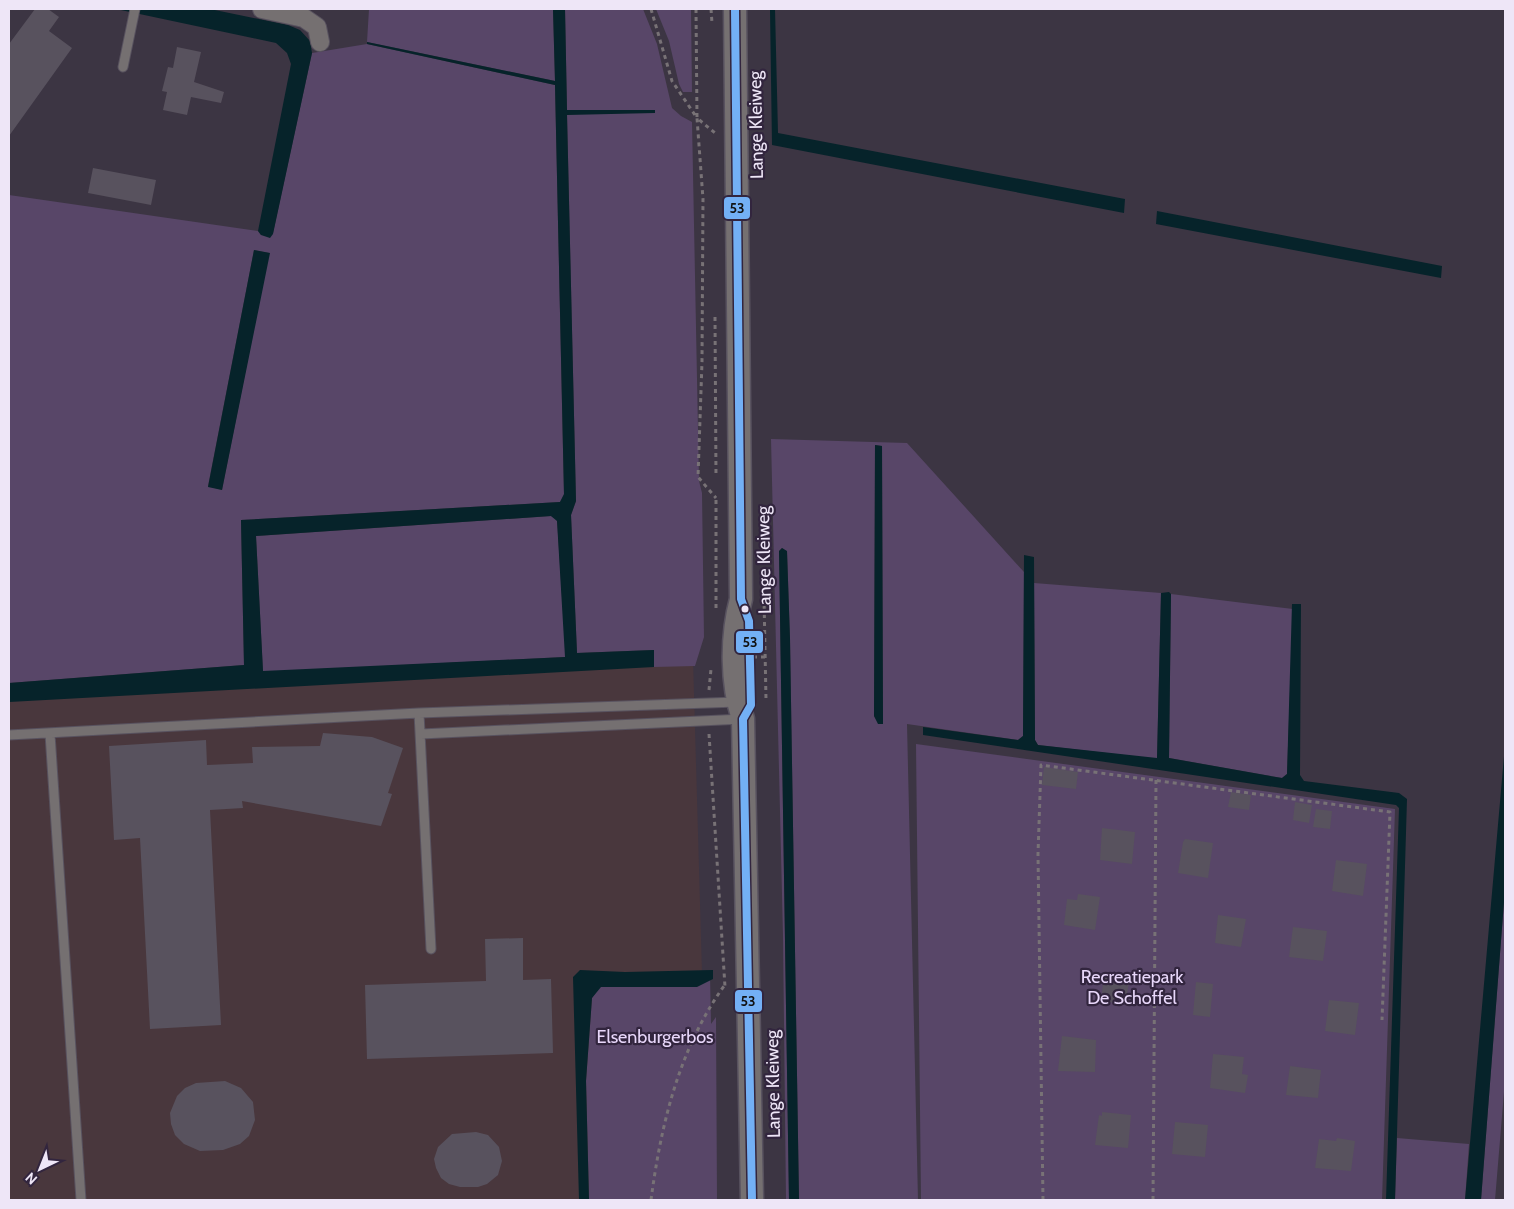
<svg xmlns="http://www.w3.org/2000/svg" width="1514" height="1209" font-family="Cabin,sans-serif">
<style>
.industrial{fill:#49373d}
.green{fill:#584668;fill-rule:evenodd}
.water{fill:#06232a;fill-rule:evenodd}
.building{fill:#58525e}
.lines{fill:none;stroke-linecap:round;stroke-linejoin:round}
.service-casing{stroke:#58525f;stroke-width:11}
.minor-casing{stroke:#58525f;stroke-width:20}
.tertiary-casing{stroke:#58525f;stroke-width:25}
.path{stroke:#787276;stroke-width:3;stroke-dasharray:4 4;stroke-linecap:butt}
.service{stroke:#757071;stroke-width:9}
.minor{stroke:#757071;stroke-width:18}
.tertiary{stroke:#757071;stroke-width:22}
.bus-1-casing{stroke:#32253e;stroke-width:11}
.bus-1{stroke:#73b0f5;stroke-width:8}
.bus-dot{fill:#eee6f7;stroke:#32253e;stroke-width:2}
.labels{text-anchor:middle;stroke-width:4.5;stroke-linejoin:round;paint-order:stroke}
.street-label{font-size:18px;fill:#eee6f7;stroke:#32253e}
.park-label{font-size:18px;fill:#e8d7fa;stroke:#32253e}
.line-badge{stroke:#32253e;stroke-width:2}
.pale-badge-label{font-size:14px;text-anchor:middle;font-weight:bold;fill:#111}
</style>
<rect width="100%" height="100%" fill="#3c3543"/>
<path class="industrial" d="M693,658l9,315 -104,227h-589v-505z"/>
<path class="green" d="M369,9h184l2,72 -188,-39z
M565,9h78l14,35 15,64 9,8 11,6 7,359 3,12 2,144 -9,29 -41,1 -1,-17 -76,3 -6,-138 5,-14 -9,-387 88,-2v-2h-88z
M656,9h35l1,83h-9l-4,-8 -10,-43z
M367,44l188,41 9,410 -4,7 -319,18 3,145 -235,18v-488l249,36 3,4 12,-2 39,-180zM254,250l15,3 -47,237 -14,-4z
M771,439l136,4 117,129 -1,164 -5,4 -111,-16 11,476h-119l-9,-561 -3,-87 -5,-4 -3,3 10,649h-3l-3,-264zM875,445l7,1 1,277 -4,1 -5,-8z
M551,516l6,4 9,137 -303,15 -7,-136z
M1034,583l127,10 -4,166 -119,-14 -3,-5z
M1171,594l122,15 -6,165 -5,4 -113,-20z
M916,744l479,65 -13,391h-461z
M1505,889v191l-10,120h-14z
M710,974l1,50 5,-7 1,183h-128l-3,-119 6,-83 7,-11z
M1397,1138l72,6 -4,56h-70z"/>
<path class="water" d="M116,9h94l78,16 12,5 10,11 2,12 -39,181 -3,4 -9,-3 -3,-4 33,-167 -4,-11 -11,-10z
M553,9h12l2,101h88v3l-88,2 9,386 -5,14 6,138 77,-3v17l-645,35v-19l235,-18 -3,-145 319,-18 4,-8 -9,-409 -188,-41v-2l188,39zM551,516l6,5 8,136 -302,14 -7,-135z
M770,9h5l3,124 347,66 -1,14 -352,-68z
M1157,211l285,55 -1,12 -285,-54z
M254,250l16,3 -48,237 -14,-3z
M875,445l7,1 1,278h-5l-4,-8z
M782,548l5,3 3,88 9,561h-10l-10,-649z
M1024,555l10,2 1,183 3,5 119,13 4,-165 8,-1 2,2 -2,164 113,20 5,-4 5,-170h9l-1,171 4,6 95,12 8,6 -12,401h-9l13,-392 -3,-3 -473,-70v-8l95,13 5,-4z
M1505,745v144l-24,311h-16z
M580,970l45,2 88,-2v9l-16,8h-96l-9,11 -6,83 3,119h-10l-6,-223z"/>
<path class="building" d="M35,9h13l11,8 -10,14 23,17 -63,88v-92z
M177,47l24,5 -7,30 30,10 -3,11 -30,-6 -4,18 -24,-5 4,-18 -5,-1 6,-24 5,1z
M93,168l63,12 -5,25 -63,-12z
M323,733l49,4 31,11 -15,45 4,1 -11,32 -139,-25 1,7 -33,2 11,215 -71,4 -10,-191 -26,2 -5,-94 97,-6 1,25 46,-2 -1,-16 68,-1z
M1044,767l34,5 -2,17 -34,-4z
M1231,792l20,3 -2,15 -21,-3z
M1295,802l17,3 -3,18 -16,-3z
M1316,809l16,2 -2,18 -17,-2z
M1102,828l33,4 -3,32 -32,-4z
M1185,839l28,4 -5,35 -30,-5 5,-31z
M1336,860l31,4 -4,32 -31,-5z
M1078,894l22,3 -5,33 -31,-5 3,-26 10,1z
M1218,915l28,4 -5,28 -26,-4z
M1293,927l34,4 -4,30 -34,-4z
M523,938v42l28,-1 2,74 -186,6 -2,-74 121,-4 -1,-42z
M1104,974l26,3 -5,27 -24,-3z
M1196,982l17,2 -3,33 -17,-2z
M1329,1000l30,3 -4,32 -30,-4z
M1062,1036l34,4 -1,32 -37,-1z
M1213,1054l31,3 -2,17 6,1 -3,18 -35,-5z
M1290,1066l31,4 -3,28 -32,-3z
M225,1081l16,7 12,14 2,18 -6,16 -9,8 -17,6 -23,1 -16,-7 -9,-9 -4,-11 -1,-11 7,-17 8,-8 11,-5z
M1102,1112l29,3 -3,33 -33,-3 4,-30 3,1z
M1175,1122l33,3 -3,32 -33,-3z
M476,1132l12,3 11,12 3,14 -4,14 -11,9 -9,3h-18l-11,-3 -8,-6 -5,-10 -2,-9 4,-12 14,-13z
M1337,1138l18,3 -4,30 -36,-3 4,-29 17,2z"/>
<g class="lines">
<defs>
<path id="service" d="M123,67l12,-58
M419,713l318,-11 14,3
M50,734l31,466
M421,734l322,-15
M9,735l410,-22 12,236"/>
<path id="minor" d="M262,9l42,9 13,9 3,15"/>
<path id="tertiary" d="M735,9l6,590c-10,37 -10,84 2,120l9,481"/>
</defs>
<use href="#service" class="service-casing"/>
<use href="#minor" class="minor-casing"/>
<use href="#tertiary" class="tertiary-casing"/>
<path class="path" d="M651,9l21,72 25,37 6,81 -1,163 -4,115 18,21
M696,9l1,109 18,15
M711,9l1,14
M715,317l1,159
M764,598l2,102
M716,608v-109
M753,657h12
M709,690l2,-21
M709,734l16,253
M651,1200c10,-76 28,-151 73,-214
M1043,1200l-5,-346 3,-89 349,47 -8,208
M1153,1200l3,-421"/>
<use href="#service" class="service"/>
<use href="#minor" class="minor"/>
<use href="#tertiary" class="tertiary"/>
<defs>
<path id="bus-1" d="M735,9l6,590 8,22 2,84 -8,14 9,481"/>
</defs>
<use href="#bus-1" class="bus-1-casing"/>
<use href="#bus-1" class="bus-1"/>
</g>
<circle class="bus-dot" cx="745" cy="609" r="4.5"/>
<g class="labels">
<g class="street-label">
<text transform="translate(756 125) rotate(-91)" y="6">Lange Kleiweg</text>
<text transform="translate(764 560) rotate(-91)" y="6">Lange Kleiweg</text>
<text transform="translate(773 1084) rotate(-91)" y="6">Lange Kleiweg</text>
</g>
<g class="park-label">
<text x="1132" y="983">Recreatiepark<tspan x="1132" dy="21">De Schoffel</tspan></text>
<text x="655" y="1043">Elsenburgerbos</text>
</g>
</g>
<g class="line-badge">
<rect x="723" y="196" width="28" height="24" rx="5" fill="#73b0f5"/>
<rect x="735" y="630" width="29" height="24" rx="5" fill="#73b0f5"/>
<rect x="734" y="989" width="29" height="24" rx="5" fill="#73b0f5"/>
</g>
<g class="pale-badge-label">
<text x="737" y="213">53</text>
<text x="750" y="647">53</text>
<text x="748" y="1006">53</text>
</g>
<rect width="1514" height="1209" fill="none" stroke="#eee6f7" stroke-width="20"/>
<g transform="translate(40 1169) rotate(223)" stroke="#32253e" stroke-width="4" paint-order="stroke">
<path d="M0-4L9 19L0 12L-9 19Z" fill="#eee6f7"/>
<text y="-8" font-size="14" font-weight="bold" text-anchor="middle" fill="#eee6f7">N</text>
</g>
</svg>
